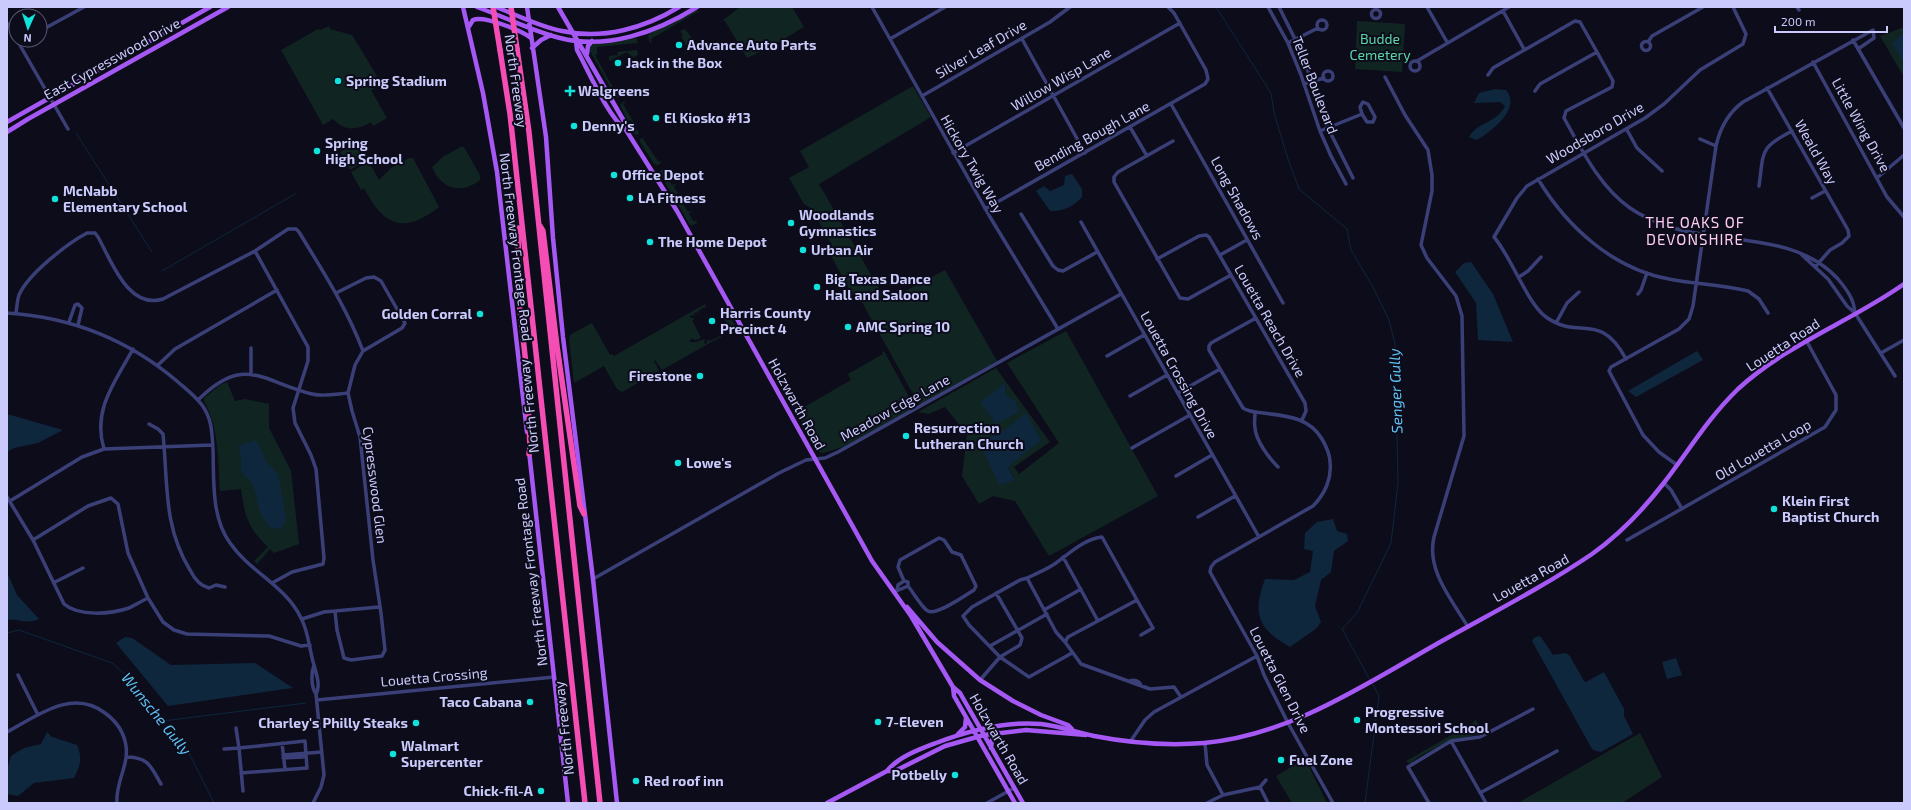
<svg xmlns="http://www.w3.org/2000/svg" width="1911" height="810" font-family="'Exo 2',sans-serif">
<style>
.green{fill:#102521;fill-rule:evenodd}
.water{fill:#0e273d}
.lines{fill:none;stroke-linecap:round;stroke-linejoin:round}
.stream{stroke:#0e273d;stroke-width:1}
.minor{stroke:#3a4077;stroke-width:3.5}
.major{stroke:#a558f4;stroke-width:4.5}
.highway{stroke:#f44db3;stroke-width:5.5}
.highway-bridge{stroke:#f44db3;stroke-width:5.5}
.poi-dot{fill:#0fe3dc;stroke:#0d0c1b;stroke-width:1.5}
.labels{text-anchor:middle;stroke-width:4;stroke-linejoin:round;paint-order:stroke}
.park-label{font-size:14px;fill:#5cd6a7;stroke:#0d0c1b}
.poi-label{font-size:14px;font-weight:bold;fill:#cacbfc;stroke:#0d0c1b;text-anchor:start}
.street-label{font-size:14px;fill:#cacbfc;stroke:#0d0c1b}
.neighbourhood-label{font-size:15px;letter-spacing:1px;fill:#fcccf1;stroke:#0d0c1b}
.water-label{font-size:15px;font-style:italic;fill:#5fc3f5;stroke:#0d0c1b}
</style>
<rect width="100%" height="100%" fill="#0d0c1b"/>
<path class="green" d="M740,7h52l12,20 -37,22 -20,9 -22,-37h-3z
M694,10l4,1 1,3 -2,-2 -46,27 1,4h-2l-2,-7 2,-3 24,-10z
M1357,21l48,3 -3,48 -47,-3z
M329,26l1,3 22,6 25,41 -1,1 4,8 -9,5 16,28 -14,8 -2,-4c-14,8 -26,10 -38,-3l-10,6 -42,-75 37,-21 3,1z
M1904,27v50l-24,-41z
M685,29l7,9v3l-2,-2 -2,2 2,5 -1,5 -12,8 12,-9 -8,-14 2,-1 -3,-4z
M634,38l3,1 1,7 -1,-3 -40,4v7l-2,1 22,40 4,-1 -1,3 -4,1 -26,-47v-5l4,-3z
M637,50l1,5 -4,2 1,2 -8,-7 -18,9v-5l9,-1 -1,-3z
M913,86l18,31 -112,67 67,117 59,-31 52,91 -76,43 -3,-1 -60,-108 -6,-1 -21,-38 1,-11 -20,-36 -8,-5 -15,-26 20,-11 -9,-16z
M624,101l1,2 -2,1 11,19h3l-3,2 5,8 3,-2 -5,4 -2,-1 -4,-6 3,-1 -3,-7 -3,2 -8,-17z
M645,137l-2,2 15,22 4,1 -4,3 -4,-1 -14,-22v-3z
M358,142l10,18 -18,10 -10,-18z
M461,147h3l16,28v5c-19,15 -39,9 -48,-13l12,-11z
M409,158h4l26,49c-36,28 -55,19 -75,-19l-3,2 -10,-18 18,-10 10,18 12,-12z
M665,167l-2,3 9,15 4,-1 -2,3 14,25 4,-1 -3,3 5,8 2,-2 1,3 -4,2h-3l-31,-53z
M705,304l2,5 -2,-2 -7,4 1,3 -2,-2 -3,1 1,3 -4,-1 -1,2 5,2 -3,1 9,18 -6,2 -3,-2 -3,4h7l9,-3 -1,4 2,1 2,-5 2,2 10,-5 -1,-4 2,3 -1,-3 3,-1 1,4 -62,35 -7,-10 -1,1 5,10 -37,21 -5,-3 -13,-23 -30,17 -5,-45 2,-4 23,-12 -2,1 18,32 2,-1 2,2z
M723,306l13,21 -6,5 -2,-1 2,-2 -10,-19 -3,1z
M1066,331l92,165 -109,60 -34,-55 -22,-5 -14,8 -17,-28 5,-42 -22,-27 -16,7 -11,-2 78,-44 54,74 -36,25 5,7 40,-31 -52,-80zM1005,384l1,11 -26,7zM999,434l9,33 7,12 -37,-39z
M884,351l29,53 1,4 -71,39 -20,6 -5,-1 -44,-81 6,-1 -2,2 21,38 52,-30 -3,-6 35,-20 -1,-2z
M227,382l8,19 10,-2 24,5v24l22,43 8,73 -25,9 -4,-4 -13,15 -3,-3 14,-14c-21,-20 -23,-31 -27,-58l-21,2c-2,-31 -1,-63 -16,-90v-3l16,-13z
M1475,719l10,14 -37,8 -31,17 -7,6 -4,-3 68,-39z
M1640,733l22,44 -40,26h-104z
M1305,759l22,44h-35l-16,-27z"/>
<path class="water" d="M1902,35h2v29l-12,-21z
M1495,89l11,1c16,19 -15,41 -29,50l-8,-3c11,-17 27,-13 36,-31l-5,-4 -26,1 5,-10z
M1072,174l10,15v8c-8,9 -19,15 -32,14l-14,-20 8,-5 6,5 14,-6 1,-9z
M1471,262l22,32 20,48 -35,-2 -2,-37 -21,-31 9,-9z
M1697,351l6,9 -67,37 -8,-6z
M1005,383l1,12 10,7 3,10 -23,12 -16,-22z
M1026,413l15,27 -33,27 7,13 -16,5 -21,-45 21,-6z
M7,414l56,16 -25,13 -24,5 -7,4z
M255,440l4,4 7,17 12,13 8,44 -1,5 -5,6 -9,-1c-16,-16 -11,-24 -18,-42 -3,-7 -9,-9 -12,-15v-14l-3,-11z
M1333,519l4,12 10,3 1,7 -14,10 -3,21 -10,8 -6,26 6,16 -4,6 -27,19c-32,-18 -38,-33 -25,-68l29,1 16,-8 3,-21 -9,-2 1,-16 12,-11z
M7,572l10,23 22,24c-15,6 -18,-1 -32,1z
M1538,636l3,1 12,18 13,-2 4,3 14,25 2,1 18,-10 20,37v7l9,18 -32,18 -5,-1 -4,-2 -60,-108 2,-3z
M125,637l7,1 39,27 84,-2 38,25 -125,18 -52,-63z
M1676,658l6,17 -15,4 -5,-17z
M47,732l5,5 25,8c6,14 3,21 -3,33l-40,5 -16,13 -11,-2v-24l4,-14 13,-8 17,-4z"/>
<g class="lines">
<path class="stream" d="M1216,7l55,86 3,20 14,46 11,30 48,40 4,21 22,37 16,33 6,24 3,139 -7,60 -34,70 -15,16 28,51
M76,133l76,119
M162,271l133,-77
M7,633l12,-3 93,33 15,13 63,79 24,48
M163,721l143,-18
M1365,803l14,-107 -7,-13"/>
<path class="minor" d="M872,7l118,210 68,112
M1268,7l20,36 13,32 19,56 11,25 15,28
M1279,7l22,44 27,77 25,50
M1427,7l20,35
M1797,7l2,3
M1371.5 14a4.5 4.5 0 1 1 9 0a4.5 4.5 0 1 1-9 0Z
M1503,11l21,38
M1317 25a5 5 0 1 1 10 0a5 5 0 1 1-10 0Z
M7,23l9,16
M40,31l44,-24
M890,39l55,-32
M1022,39l63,114
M17,40l51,89
M1853,40l51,88
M1641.5 46a4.5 4.5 0 1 1 9 0a4.5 4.5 0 1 1-9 0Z
M1648,42l4,-6 51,-29
M19,43l5,-3
M1288,43l30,-15
M1410 66a5 5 0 1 1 10 0a5 5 0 1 1-10 0Z
M1417,61l92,-54
M1813,62l74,135 17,20
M1323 76a5 5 0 1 1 10 0a5 5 0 1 1-10 0Z
M1488,75l5,-7 82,-47 5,1 17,30
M1385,77l20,38 23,35 4,25v16l-11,54 6,13 29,38 6,20 2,120 -30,101c-8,33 18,63 34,90
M1304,84l20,-6
M1767,88l81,142 1,6 -7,7 -12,7 -15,17
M1535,91l5,-7 57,-32 16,29 -1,6 -46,24 -2,7c18,32 35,68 66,90 14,10 30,16 47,21 54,15 120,5 161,50 9,11 16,20 17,34
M922,96l128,-74 20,-15
M1363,102l5,2 7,13 -2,5h-6l-5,-8 -2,-7z
M1171,104l112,199
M1130,127l17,29
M1627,130l10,18 25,23
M1320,131l42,-17
M1700,139l16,7
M1173,141l-55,31 -4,5v5l66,116 8,1 43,-24
M953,153l227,-130
M1877,178l27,-23
M1538,179c29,48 75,90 131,100 26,5 53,6 79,12l11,8 9,14
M1759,186c5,-35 0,-38 33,-55
M1812,198l13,-7
M985,209l220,-125 3,-5 -2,-9 -32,-57 -6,-6
M1021,214l32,52 5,4 5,1 34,-19
M1081,222l178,315
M255,251l53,96v14l-15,47 2,15 16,32 5,14 8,89 -1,6 -31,8 -20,11
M1220,255l25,-14
M1802,255l26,24 19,27 8,7 40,63
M1157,259l42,-23 7,-1 3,2 96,166 1,8 -4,9
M1519,277l9,-6 13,-14
M1638,294l3,-4 6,-17
M7,313c64,4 122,27 171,69 8,7 17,14 24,23 10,14 10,28 11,44 1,31 -2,68 17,94 20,29 56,43 71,75 8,15 8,31 13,47 2,8 7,21 2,29
M16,313c1,-6 1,-12 3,-18 9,-21 49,-52 68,-62h8l3,4c13,23 30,73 65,62l92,-48 33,-22h8l3,3c23,38 48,76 64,119
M1256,318l-45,25 -2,3v4l34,58c6,4 13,4 20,5 23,3 46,4 59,26 4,7 8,15 8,23 2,16 -5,32 -17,44l-98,56 -4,5 -1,5 47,84 7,19 24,48 45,80
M69,322l6,-17 3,-1 4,4 -4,17
M1556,323l11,-20 12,-11
M1881,353l23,-13
M1107,356l37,-21
M1626,359c-26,-49 -47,-18 -80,-42 -19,-14 -34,-59 -52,-80l23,-39 10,-12 118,-68 19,-14 36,-34 43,-26 3,-10 -13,-27
M158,365l17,-16 102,-59
M251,374v-26
M1178,393l42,-24
M1130,396l37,-21
M198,400c46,-46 63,-19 114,-6 12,3 24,0 36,-1
M1255,412c0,6 -1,11 0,16 1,13 14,30 23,39
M149,424l9,5 5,5c5,49 0,92 27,136 4,8 10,16 19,18l7,-3 9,2
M1132,448l58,-33
M104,449c-12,-39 11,-67 29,-100
M1677,465l-18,-13 -16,-17 -34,-64 2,-4 68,-38 10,-10 4,-13 23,-160c4,-18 12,-33 27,-44l130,-72 1,8 -16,11
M1176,476l36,-21
M1664,483l7,7 11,19
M7,497l26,43 31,64c15,13 47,10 65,4 6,-3 13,-7 19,-10
M10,501l72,-44 22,-8 108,-4
M1198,517l37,-21
M33,540l55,-34 23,-8 7,6 10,49 20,45 15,24 11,8 13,4 82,2 32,10 9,-1
M1627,540l198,-113 11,-17v-15l-30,-55
M1063,557l35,64
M1027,578c9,-4 18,-8 26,-13 15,-10 30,-26 49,-28l35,63 -69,37 -3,5
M593,579l186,-106 27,-13 19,-2 13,-6 283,-158
M904,581l-6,-14 2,-7 39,-22 5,2 8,12 9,3 15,31 -2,4c-8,5 -38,26 -46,21 -6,-3 -15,-19 -20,-25
M55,582l28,-14
M894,592l14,-6v-4l-4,-1 -6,4 -1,5
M996,593l26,45 -2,7 -20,12 29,20 43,-24
M1137,600l16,28 -12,7
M1044,610l37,-21
M335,611l2,19 7,28 7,2 31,-4 3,-6 -4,-37 -8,-53 -13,-123 -8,-26 -4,-18 7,-28 8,-14 39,-23 3,-5 -24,-42 -7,-4 -8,1 -30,15
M302,619l22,-7 55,-5
M990,646l57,-32
M18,675l20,40
M980,680l20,-23 -31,-32 -6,-9 9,-9 48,-27 7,-2 29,54 9,10 16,22 69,25 24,-2 7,10
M1130,681c4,-2 10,0 11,5
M317,700l237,-23
M7,732c30,-16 65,-44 98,-19 11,8 19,19 21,33 3,19 -11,38 -9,57
M1451,741l35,62
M1130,742l15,-22 9,-8 103,-56
M282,743l3,26
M1205,743l2,22 16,30
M224,749l15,-1 -3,-20
M283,755l39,-3
M126,757c23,0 25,10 35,27
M283,758l20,-1 3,-3
M241,773l66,-5 -2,-27 -66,7 4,43
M1260,787l8,16
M1480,793l77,-42
M313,803l8,-16 3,-12 -8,-81c-5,-7 -5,-21 -2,-29
M987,803l27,-15
M1207,803l16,-8 37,-8 6,-7
M1429,803l-21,-36 43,-26 29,-4 53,-28"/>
<path class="major" d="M463,7l20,86 14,79 30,260
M477,7c28,10 55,24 83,31 47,12 97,-6 137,-31
M496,7c21,8 44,20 66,24 41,9 83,-3 117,-24
M527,7l19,130 7,101 10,99 30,242 24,224
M558,7l67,116 1,7
M468,28l5,-8c11,-5 49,11 58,18
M576,41l1,9c11,20 31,67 49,80l51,81 195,350 39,55 42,71 7,6 63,110
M532,48l9,-8 10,-5
M587,54l1,-8 4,-5
M7,122l203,-115
M7,132l21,-13 200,-112
M529,451l39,352
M907,607l30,35 43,38 33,21 28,14 27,10 4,4
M953,687l1,9 61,107
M958,734l7,-7 1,-9
M991,748l1,-8 7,-7
M887,771c11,-14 33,-22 49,-28 34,-13 69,-22 105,-19 18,2 35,8 53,12 36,7 73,10 110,7 88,-8 163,-60 238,-102 50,-28 103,-55 150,-87 27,-19 50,-43 71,-70 25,-32 45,-66 75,-95 49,-45 112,-67 166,-105
M827,803l60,-32h8l50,-25 39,-11 42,-5 60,5"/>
<path class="highway" d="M517,49l12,83 71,671
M500,50l10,64 75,689
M540,226l3,5 14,115 23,160 4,8
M518,228l1,72 8,74 3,74 -1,6"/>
<path class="highway-bridge" d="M493,7l7,43
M511,7l6,42"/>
</g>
<g class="poi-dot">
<circle cx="679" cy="45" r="4"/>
<circle cx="618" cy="63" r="4"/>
<circle cx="338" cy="81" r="4"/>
<path d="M568 85h4v4h4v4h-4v4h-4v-4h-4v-4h4z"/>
<circle cx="656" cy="118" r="4"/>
<circle cx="574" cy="126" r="4"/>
<circle cx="317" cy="151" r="4"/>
<circle cx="614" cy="175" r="4"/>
<circle cx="630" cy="198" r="4"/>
<circle cx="55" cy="199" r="4"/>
<circle cx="791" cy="223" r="4"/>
<circle cx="650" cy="242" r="4"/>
<circle cx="803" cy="250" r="4"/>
<circle cx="817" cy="287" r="4"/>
<circle cx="480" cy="314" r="4"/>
<circle cx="712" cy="321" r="4"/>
<circle cx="848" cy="327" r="4"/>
<circle cx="700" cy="376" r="4"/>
<circle cx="906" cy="436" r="4"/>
<circle cx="678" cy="463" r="4"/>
<circle cx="1774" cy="509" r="4"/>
<circle cx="530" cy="702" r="4"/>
<circle cx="1357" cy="720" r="4"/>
<circle cx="878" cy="722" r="4"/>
<circle cx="416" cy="723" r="4"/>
<circle cx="393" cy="754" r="4"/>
<circle cx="1281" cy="760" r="4"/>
<circle cx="955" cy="775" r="4"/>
<circle cx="636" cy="781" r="4"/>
<circle cx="541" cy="791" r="4"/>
</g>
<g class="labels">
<g class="park-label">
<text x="1380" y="44">Budde<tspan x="1380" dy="16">Cemetery</tspan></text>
</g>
<g class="poi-label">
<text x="687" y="50">Advance Auto Parts</text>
<text x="626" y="68">Jack in the Box</text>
<text x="346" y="86">Spring Stadium</text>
<text x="578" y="96">Walgreens</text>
<text x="664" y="123">El Kiosko #13</text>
<text x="582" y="131">Denny's</text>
<text x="325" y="148">Spring<tspan x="325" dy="16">High School</tspan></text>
<text x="622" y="180">Office Depot</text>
<text x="63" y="196">McNabb<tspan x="63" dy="16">Elementary School</tspan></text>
<text x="638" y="203">LA Fitness</text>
<text x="799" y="220">Woodlands<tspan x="799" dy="16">Gymnastics</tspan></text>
<text x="658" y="247">The Home Depot</text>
<text x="811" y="255">Urban Air</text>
<text x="825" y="284">Big Texas Dance<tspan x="825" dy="16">Hall and Saloon</tspan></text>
<text x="720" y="318">Harris County<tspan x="720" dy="16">Precinct 4</tspan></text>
<text x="472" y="319" text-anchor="end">Golden Corral</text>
<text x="856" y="332">AMC Spring 10</text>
<text x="692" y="381" text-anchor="end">Firestone</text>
<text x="914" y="433">Resurrection<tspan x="914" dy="16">Lutheran Church</tspan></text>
<text x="686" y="468">Lowe's</text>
<text x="1782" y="506">Klein First<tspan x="1782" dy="16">Baptist Church</tspan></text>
<text x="522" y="707" text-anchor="end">Taco Cabana</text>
<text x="1365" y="717">Progressive<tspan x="1365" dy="16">Montessori School</tspan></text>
<text x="886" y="727">7-Eleven</text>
<text x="408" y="728" text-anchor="end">Charley's Philly Steaks</text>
<text x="401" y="751">Walmart<tspan x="401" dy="16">Supercenter</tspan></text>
<text x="1289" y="765">Fuel Zone</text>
<text x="947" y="780" text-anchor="end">Potbelly</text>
<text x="644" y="786">Red roof inn</text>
<text x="533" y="796" text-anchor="end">Chick-fil-A</text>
</g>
<g class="street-label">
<text transform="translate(981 49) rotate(-30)" y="5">Silver Leaf Drive</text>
<text transform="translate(112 59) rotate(-29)" y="5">East Cypresswood Drive</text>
<text transform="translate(1061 79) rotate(-30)" y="5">Willow Wisp Lane</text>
<text transform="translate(516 81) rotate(82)" y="5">North Freeway</text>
<text transform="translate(1315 85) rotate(69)" y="5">Teller Boulevard</text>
<text transform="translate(1861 125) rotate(61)" y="5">Little Wing Drive</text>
<text transform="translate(1595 133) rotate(-30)" y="5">Woodsboro Drive</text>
<text transform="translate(1092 136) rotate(-29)" y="5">Bending Bough Lane</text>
<text transform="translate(1816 152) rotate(61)" y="5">Weald Way</text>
<text transform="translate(972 164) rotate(60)" y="5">Hickory Twig Way</text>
<text transform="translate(1237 198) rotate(61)" y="5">Long Shadows</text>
<text transform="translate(516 247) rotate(83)" y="5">North Freeway Frontage Road</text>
<text transform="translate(1270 321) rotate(60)" y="5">Louetta Reach Drive</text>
<text transform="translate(1783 345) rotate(-33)" y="5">Louetta Road</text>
<text transform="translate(1179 375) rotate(61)" y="5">Louetta Crossing Drive</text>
<text transform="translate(797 404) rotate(61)" y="5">Holzwarth Road</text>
<text transform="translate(529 406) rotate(-96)" y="5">North Freeway</text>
<text transform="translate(895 408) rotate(-29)" y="5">Meadow Edge Lane</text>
<text transform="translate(1763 450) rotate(-30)" y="5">Old Louetta Loop</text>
<text transform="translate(375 485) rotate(83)" y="5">Cypresswood Glen</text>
<text transform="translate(531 572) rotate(-97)" y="5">North Freeway Frontage Road</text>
<text transform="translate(1531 578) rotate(-29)" y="5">Louetta Road</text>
<text transform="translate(434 677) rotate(-5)" y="5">Louetta Crossing</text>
<text transform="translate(1280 680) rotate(63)" y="5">Louetta Glen Drive</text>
<text transform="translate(564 728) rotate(-96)" y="5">North Freeway</text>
<text transform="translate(999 739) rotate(60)" y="5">Holzwarth Road</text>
</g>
<g class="neighbourhood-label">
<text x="1695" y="228">THE OAKS OF<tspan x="1695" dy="17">DEVONSHIRE</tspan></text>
</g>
<g class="water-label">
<text transform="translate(1396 391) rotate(-92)" y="5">Senger Gully</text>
<text transform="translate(156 714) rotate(51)" y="5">Wunsche Gully</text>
</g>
</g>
<rect width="1911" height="810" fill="none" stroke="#cacbfc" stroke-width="16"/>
<g transform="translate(28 28) rotate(183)"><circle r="19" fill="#0d0c1b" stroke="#595875"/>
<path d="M0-3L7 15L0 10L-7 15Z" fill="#0fe3dc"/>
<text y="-6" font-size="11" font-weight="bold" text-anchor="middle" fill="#cacbfc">N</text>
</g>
<path d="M1775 26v6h112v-6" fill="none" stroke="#cacbfc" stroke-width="2"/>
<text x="1781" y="26" font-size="12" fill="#cacbfc" stroke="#0d0c1b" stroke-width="3" paint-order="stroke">200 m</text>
</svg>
